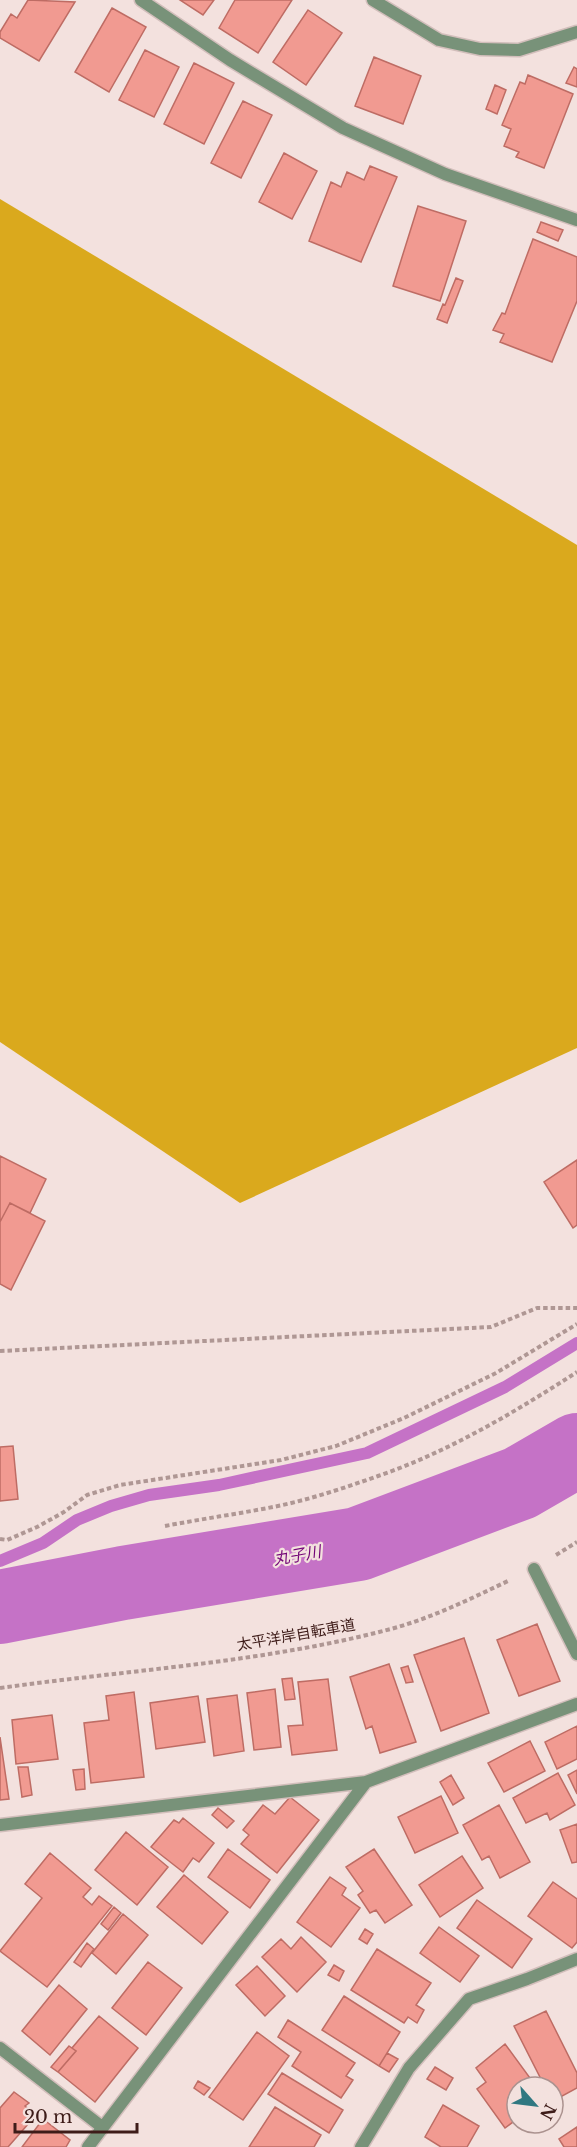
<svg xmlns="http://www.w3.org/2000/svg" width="577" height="2147" font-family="'Libre Baskerville','Noto Sans JP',serif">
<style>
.forest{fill:#daa91d}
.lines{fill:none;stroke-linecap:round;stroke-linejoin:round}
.stream{stroke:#c572c6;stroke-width:12}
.river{stroke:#c572c6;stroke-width:74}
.building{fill:#f19a91;stroke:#be6c64;stroke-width:1.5}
.street-casing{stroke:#d2bebb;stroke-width:15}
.path{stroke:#af9794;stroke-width:4;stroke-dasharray:4.5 3;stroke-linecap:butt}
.street{stroke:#789279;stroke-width:12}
.labels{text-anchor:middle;stroke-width:4.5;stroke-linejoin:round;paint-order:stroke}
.street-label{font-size:15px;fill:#3e1c19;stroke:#f3e1de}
.water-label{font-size:16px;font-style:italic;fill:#730577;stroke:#f3e1de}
</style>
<rect width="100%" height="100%" fill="#f3e1de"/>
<path class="forest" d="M0,199l577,346v503l-337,155 -240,-161z"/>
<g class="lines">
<path class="stream" d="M0,1561l43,-18 34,-23 34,-14 38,-11 70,-10 148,-32 138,-66 72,-44"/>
<path class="river" d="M0,1607l123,-24 235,-39 162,-61 57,-33"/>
</g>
<path class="building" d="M28,0l47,2 -36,59 -39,-23v-6l11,-18 6,4z
M180,0h34l-11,15z
M235,0h57l-34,53 -39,-25z
M112,8l34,19 -37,65 -34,-20z
M308,10l34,23 -36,52 -33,-23z
M145,50l34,17 -25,50 -35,-17z
M374,57l47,19 -18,48 -48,-18z
M194,63l40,20 -30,61 -40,-20z
M574,67l3,2v18l-11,-4z
M528,75l45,19 -29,74 -28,-11 3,-5 -15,-6 7,-17 -9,-4 18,-43 5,2z
M495,85l11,5 -9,24 -11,-5z
M243,101l29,14 -31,63 -30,-15z
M284,153l33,18 -25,48 -33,-17z
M370,166l27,11 -36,85 -52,-21 22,-59 10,5 6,-15 17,8z
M418,206l48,15 -26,80 -47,-15z
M541,222l22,8 -5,11 -21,-9z
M533,239l44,18v44l-25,61 -52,-20 4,-8 -11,-4 9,-17 3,1z
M456,278l7,3 -16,42 -10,-4 6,-15 2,1z
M0,1156l46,23 -16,34 -20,-10 -10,19z
M577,1160v65l-4,3 -29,-46z
M10,1203l35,18 -34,69 -11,-6v-62z
M13,1446l5,53 -18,2v-54z
M537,1624l23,57 -41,15 -22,-56z
M464,1638l25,75 -48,18 -27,-76z
M389,1664l27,78 -36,11 -8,-27 -6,3 -16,-52z
M408,1666l5,16 -7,1 -5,-15z
M292,1678l3,21 -10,1 -3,-21z
M328,1679l9,71 -45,5 -4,-29 15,-1 -5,-43z
M275,1689l6,58 -27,3 -7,-57z
M134,1692l10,85 -53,6 -7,-60 25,-3 -3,-24z
M237,1695l7,56 -30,5 -7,-57z
M198,1696l7,46 -49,7 -6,-46z
M52,1715l6,44 -42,5 -4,-44z
M577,1726v33l-20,10 -12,-27z
M0,1737l9,62 -9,1z
M530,1741l15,30 -41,21 -16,-29z
M18,1767h10l4,28 -10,2z
M84,1769l1,20 -9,1 -3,-20z
M577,1770v24l-9,-19z
M558,1773l17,32 -25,15 -3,-7 -21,10 -13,-25z
M451,1775l13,23 -11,7 -13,-23z
M441,1796l17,37 -43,20 -17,-36z
M290,1797l29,23 -42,53 -36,-29 8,-9 -6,-5 20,-25 12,9z
M499,1805l31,57 -30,16 -11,-22 -7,4 -19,-35z
M218,1808l16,13 -7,7 -15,-13z
M183,1818l31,25 -15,19 -6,-4 -10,14 -32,-25 23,-27 5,3z
M577,1824v38l-5,1 -12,-33z
M126,1832l42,35 -31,38 -42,-35z
M228,1849l42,31 -20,28 -42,-31z
M374,1849l38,56 -27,18 -9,-13 -6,3 -12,-18 5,-4 -17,-24z
M50,1853l41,35 -8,9 9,8 7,-9 13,10 -65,81 -47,-36 42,-53 -17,-14z
M462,1856l21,32 -43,29 -21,-32z
M184,1875l44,37 -26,32 -45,-37z
M330,1877l16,11 -4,7 18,13 -29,39 -34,-25z
M553,1882l24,17v43l-5,6 -44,-32z
M477,1900l55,39 -20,29 -55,-40z
M114,1907l7,6 -13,17 -7,-6z
M123,1914l25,21 -32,39 -24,-21z
M439,1927l40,29 -19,26 -40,-29z
M365,1929l8,5 -6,10 -8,-5z
M301,1937l25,25 -29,30 -35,-35 19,-18 10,10z
M87,1943l7,6 -13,18 -7,-5z
M377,1949l54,34 -15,22 8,5 -7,13 -9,-6 -4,6 -53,-33z
M148,1962l34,26 -36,47 -34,-27z
M334,1965l10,6 -5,10 -11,-6z
M257,1966l28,30 -20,20 -29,-31z
M59,1985l28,24 -37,46 -28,-24z
M344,1996l56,36 -21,34 -57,-36z
M546,2011l31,62v15l-24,13v-14h-8l-31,-61z
M99,2016l39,32 -43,54 -37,-30 18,-21 -4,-3z
M288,2020l67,43 -9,13 7,4 -12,18 -49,-32 9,-14 -23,-15z
M257,2032l32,24 -46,64 -34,-23z
M505,2044l25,34 -13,9v32l-12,9 -28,-39 9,-7 -10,-14z
M69,2046l7,5 -18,21 -7,-5z
M387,2053l11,6 -9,13 -10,-6z
M435,2067l18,11 -7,12 -19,-11z
M282,2073l61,37 -14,23 -61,-39z
M198,2081l12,7 -6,7 -10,-7z
M14,2092l15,11 -4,3 11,9 -28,32h-8v-39z
M443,2105l36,21 -12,21h-26l-16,-10z
M275,2107l46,28 -7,12h-65z
M43,2119l27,21 -4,7h-44z
M577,2127v20h-13l-5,-8z"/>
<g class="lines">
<defs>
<path id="street" d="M141,0l89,60 113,68 102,46 132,46
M373,0l66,40 41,9 39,1 58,-18
M534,1569l43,85
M0,1825l366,-43 211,-78
M0,2048l102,79
M88,2147l278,-365
M361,2147l48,-79 60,-69 58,-20 50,-20"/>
</defs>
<use href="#street" class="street-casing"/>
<path class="path" d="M0,1351l491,-24 46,-19h40
M165,1526c36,-7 72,-12 108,-19 36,-7 71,-19 105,-31 70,-24 137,-64 199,-104
M0,1539l7,1 30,-13 27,-15 23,-17 33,-10 161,-25 55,-14 68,-28 92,-45 81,-49
M556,1555l21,-13
M0,1688c128,-18 258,-25 383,-57 45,-11 85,-31 127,-51"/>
<use href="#street" class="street"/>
</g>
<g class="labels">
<g class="street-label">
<text transform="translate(296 1635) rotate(-10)" y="5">太平洋岸自転車道</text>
</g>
<g class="water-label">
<text transform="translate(297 1555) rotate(-10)" y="6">丸子川</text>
</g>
</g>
<g transform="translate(535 2105) rotate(118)"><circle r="28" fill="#f3e1de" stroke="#ab928f" stroke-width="1.5"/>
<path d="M0-4.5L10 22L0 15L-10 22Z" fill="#307881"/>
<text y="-9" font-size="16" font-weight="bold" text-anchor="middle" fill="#3e1c19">N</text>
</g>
<path d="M15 2123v9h122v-9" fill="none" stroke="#3e1c19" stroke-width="3"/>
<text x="24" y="2123" font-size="18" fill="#3e1c19" stroke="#f3e1de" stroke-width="4.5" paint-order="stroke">20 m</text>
</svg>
